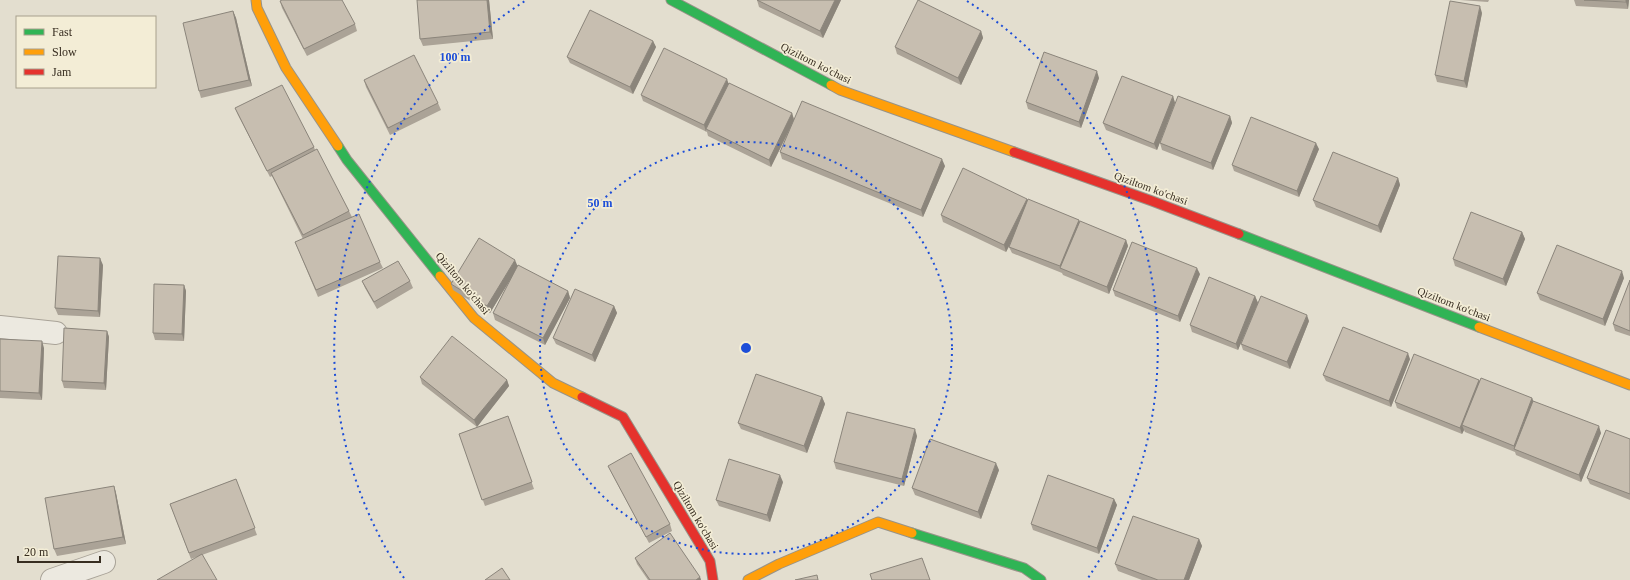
<svg xmlns="http://www.w3.org/2000/svg" width="1630" height="580" font-family="'Times New Roman',serif">
<style>
.lines{fill:none;stroke-linecap:round;stroke-linejoin:round}
.street-casing{stroke:#a9a398;stroke-width:24}
.fast-casing{stroke:#989388;stroke-width:11}
.slow-casing{stroke:#989388;stroke-width:11}
.jam-casing{stroke:#989388;stroke-width:11}
.street{stroke:#ece9e0;stroke-width:22}
.fast{stroke:#30b455;stroke-width:9}
.slow{stroke:#ff9f0a;stroke-width:9}
.jam{stroke:#e5322d;stroke-width:9}
.wall{fill:#aba397}
.shaded-wall{fill:#8b857b}
.building{fill:#c7beb0;stroke:#8b857b}
.ring{fill:none;stroke:#1d4ed8;stroke-width:2;stroke-dasharray:2 4}
.labels{text-anchor:middle;stroke-width:3.5;stroke-linejoin:round;paint-order:stroke}
.street-label{font-size:11px;fill:#372d20;stroke:#f3edd6}
.centre{fill:#1d4ed8;stroke:#f3edd6;stroke-width:2}
.ring-label{font-size:12px;text-anchor:middle;font-weight:bold;fill:#1d4ed8;stroke:#f3edd6;stroke-width:3.5;stroke-linejoin:round;paint-order:stroke}
</style>
<rect width="100%" height="100%" fill="#e3decf"/>
<g class="lines">
<defs>
<path id="street" d="M0,327l56,6
M52,580l52,-18"/>
<path id="fast" d="M671,0l160,85
M338,146l9,14 93,116
M1239,234l240,93
M912,533l112,35 17,12"/>
<path id="slow" d="M256,0l1,8 29,60 52,78
M831,85l9,5 174,62
M440,276l34,42 79,65 29,14
M1479,327l151,58
M748,580l31,-16 99,-42 34,11"/>
<path id="jam" d="M1014,152l138,49 87,33
M582,397l41,20 87,144 3,19"/>
</defs>
<use href="#street" class="street-casing"/>
<use href="#fast" class="fast-casing"/>
<use href="#slow" class="slow-casing"/>
<use href="#jam" class="jam-casing"/>
<use href="#street" class="street"/>
<use href="#fast" class="fast"/>
<use href="#slow" class="slow"/>
<use href="#jam" class="jam"/>
</g>
<path class="wall" d="M489,0l4,39 -70,7 -3,-7z
M757,0h84l-18,38 -64,-31z
M1460,0h29l-1,2z
M1574,0h55l-1,9 -52,-3z
M280,1l75,23 2,7 -50,25 -25,-48z
M233,11l3,7 16,68 -51,12 -2,-7z
M1482,13l-15,75 -30,-6 -2,-7z
M981,31l2,7 -22,47 -64,-31 -2,-7z
M653,41l3,6 -23,47 -63,-31 -3,-6z
M1099,78l-18,50 -53,-19 -2,-7z
M364,80l74,23 3,7 -51,25 -24,-48z
M728,83l64,30 2,6 151,47 -22,51 -141,-58 -2,-7 7,-17 -16,32 -63,-31 -1,-4 -64,-31 -2,-6z
M1173,96l2,7 -18,47 -51,-20 -3,-7z
M235,108l79,39 1,3 34,61 3,6 28,45 3,6 -65,29 -23,-55 8,-3 -31,-63 -2,1 -32,-62z
M1230,116l2,7 -19,47 -51,-20 -2,-7z
M1319,149l-20,48 -65,-26 -2,-6z
M1398,178l2,7 -19,48 -65,-26 -3,-7z
M1027,200l52,20 1,2 46,18 2,6 -19,48 -46,-19 -1,-2 -50,-20 -3,-6 1,-2 -4,7 -63,-30 -2,-7z
M1522,232l3,7 -19,47 -51,-20 -2,-7z
M103,265l-3,52 -42,-2 -3,-7z
M517,266l51,25 2,7 -25,47 -50,-25 -2,-7 20,-39 -23,39 -37,-23 -2,-6z
M1200,274l-20,48 -65,-26 -2,-6z
M1624,278l-19,48 -65,-26 -3,-7z
M1630,280v56l-15,-5 -2,-7z
M362,281h48l3,7 -36,21 -12,-21z
M184,285l2,6 -2,50 -29,-1 -2,-7z
M1255,296l3,7 -20,47 -46,-18 -2,-7z
M614,306l3,7 -22,49 -39,-18 -3,-6z
M1309,321l-19,48 -47,-19 -2,-6z
M107,331l2,6 -3,53 -42,-2 -2,-7z
M0,339l44,9 -2,52 -42,-2z
M1410,359l-19,48 -65,-26 -3,-6z
M420,377l87,3 2,6 -32,41 -55,-43z
M1479,380l1,2 52,16 1,3 68,32 -20,49 -65,-27 -1,-3 -50,-20 -1,-2 -2,4 -65,-26 -2,-6z
M822,397l3,7 -18,49 -66,-24 -3,-6z
M508,416l26,73 -49,17 -26,-72z
M917,436l-13,50 -68,-17 -2,-7z
M1630,439v61l-40,-16 -3,-6z
M608,466l62,58 2,7 -23,12 -38,-71z
M999,470l-18,49 -66,-24 -3,-7z
M236,479l21,56 -66,24 -21,-55z
M783,482l-13,40 -51,-16 -3,-6z
M114,486l2,7 10,51 -69,12 -3,-7z
M1114,499l3,6 -18,49 -66,-24 -2,-6z
M1199,539l3,7 -13,34h-47l-24,-9 -3,-7z
M635,558l65,19 1,3h-53l-11,-16z"/>
<path class="shaded-wall" d="M487,0h2l4,39 -3,-7z
M835,0h6l-18,38 -3,-7z
M1626,0h3l-1,9 -2,-7z
M1480,6l2,7 -15,75 -3,-7z
M233,11l3,7 16,68 -3,-6z
M981,31l2,7 -22,47 -3,-7z
M653,41l3,6 -23,47 -3,-7z
M1097,71l2,7 -18,50 -2,-6z
M727,79l2,6 -23,44v3l-2,-7z
M1173,96l2,7 -18,47 -3,-6z
M792,113l2,7 -23,47 -2,-7z
M1230,116l2,7 -19,47 -2,-7z
M1316,143l3,6 -20,48 -2,-6z
M942,159l3,7 -22,51 -2,-7z
M1398,178l2,7 -19,48 -3,-7z
M1027,199l2,6 -23,47 -2,-7z
M1079,220l2,6 -20,43 -1,-3z
M1522,232l3,7 -19,47 -3,-7z
M1126,240l2,6 -19,48 -2,-7z
M100,258l3,7 -3,52 -2,-6z
M515,260l3,7 -28,46 -3,-7z
M1197,268l3,6 -20,48 -2,-6z
M1622,271l2,7 -19,48 -2,-7z
M184,285l2,6 -2,50 -2,-7z
M568,291l2,7 -25,47 -2,-7z
M1255,296l3,7 -20,47 -2,-6z
M614,306l3,7 -22,49 -3,-7z
M1307,315l2,6 -19,48 -3,-7z
M107,331l2,6 -3,53 -2,-7z
M42,341l2,7 -2,52 -3,-7z
M1408,353l2,6 -19,48 -2,-6z
M507,380l2,6 -32,41 -3,-7z
M1479,380l3,6 -20,39 2,5 -2,4 -2,-6z
M822,397l3,7 -18,49 -3,-7z
M1532,398l3,7 -20,44 -1,-3z
M1599,426l2,7 -20,49 -2,-7z
M915,429l2,7 -13,50 -2,-7z
M996,463l3,7 -18,49 -3,-7z
M780,475l3,7 -13,40 -3,-7z
M114,486l2,7 10,51 -3,-7z
M1114,499l3,6 -18,49 -2,-6z
M1199,539l3,7 -13,34h-5z
M700,577l1,3h-5z"/>
<path class="building" d="M282,0h60l13,24 -51,25 -24,-48z
M417,0h70l3,32 -70,7z
M757,0h78l-15,31z
M918,0l63,31 -23,47 -63,-31z
M1584,0h42v2z
M1450,1l30,5 -16,75 -29,-6z
M590,10l63,31 -23,46 -63,-30z
M233,11l16,69 -50,11 -16,-68z
M664,48l63,31 -23,46 -63,-30z
M1044,52l53,19 -18,51 -53,-20z
M414,55l24,48 -50,25 -24,-48z
M1122,76l51,20 -19,48 -51,-21z
M729,83l63,30 -23,47 -63,-31z
M282,85l32,62 -47,24 -32,-63z
M1178,96l52,20 -19,47 -51,-20z
M802,101l140,58 -21,51 -141,-58z
M1251,117l65,26 -19,48 -65,-26z
M317,149l32,62 -46,24 -32,-62z
M1333,152l65,26 -20,48 -65,-26z
M963,168l64,31 -23,46 -63,-30z
M1028,199l51,21 -19,46 -51,-19z
M1471,212l51,20 -19,47 -50,-20z
M359,214l21,48 -64,28 -21,-48z
M1080,221l46,19 -19,47 -47,-19z
M479,238l36,22 -28,46 -36,-22z
M1132,242l65,26 -19,48 -65,-26z
M1557,245l65,26 -19,48 -66,-26z
M58,256l42,2 -2,53 -43,-3z
M398,261l12,20 -36,21 -12,-21z
M518,265l50,26 -25,47 -50,-25z
M1209,277l46,19 -19,48 -46,-19z
M1630,280v51l-17,-7z
M154,284l30,1 -2,49 -29,-1z
M575,289l39,17 -22,49 -39,-17z
M1261,296l46,19 -20,47 -46,-18z
M1343,327l65,26 -19,48 -66,-26z
M64,328l43,3 -3,52 -42,-2z
M452,336l55,44 -33,40 -54,-43z
M0,339l42,2 -3,52 -39,-2z
M1414,354l65,26 -19,48 -65,-26z
M756,374l66,23 -18,49 -66,-23z
M1481,378l51,20 -18,48 -52,-21z
M1533,401l66,25 -20,49 -65,-26z
M847,412l68,17 -13,50 -68,-17z
M508,416l24,66 -50,18 -23,-66z
M1606,430l24,9v55l-43,-16z
M930,439l66,24 -18,49 -66,-24z
M631,453l39,71 -24,13 -38,-71z
M729,459l51,16 -13,40 -51,-15z
M1048,475l66,24 -17,49 -66,-24z
M236,479l19,49 -66,25 -19,-49z
M114,486l9,51 -69,12 -9,-51z
M1133,516l66,23 -15,41h-26l-43,-16z
M670,533l30,44 -4,3h-46l-15,-22z
M202,554l15,26h-60z
M922,558l8,22h-58l-2,-6z
M502,568l8,12h-25z
M817,575l1,5h-23z"/>
<g class="ring">
<circle cx="746" cy="348" r="206"/>
<path d="M404 578A412 412 0 0 1 525 1M967 1A412 412 0 0 1 1088 578"/>
</g>
<g class="labels">
<g class="street-label">
<text transform="translate(816 63) rotate(27)" y="4">Qiziltom ko'chasi</text>
<text transform="translate(1151 188) rotate(20)" y="4">Qiziltom ko'chasi</text>
<text transform="translate(463 283) rotate(50)" y="4">Qiziltom ko'chasi</text>
<text transform="translate(1454 304) rotate(21)" y="4">Qiziltom ko'chasi</text>
<text transform="translate(696 515) rotate(59)" y="4">Qiziltom ko'chasi</text>
</g>
</g>
<circle cx="746" cy="348" r="6" class="centre"/>
<g class="ring-label">
<text x="455" y="61">100 m</text>
<text x="600" y="207">50 m</text>
</g>
<rect x="16" y="16" width="140" height="72" fill="#f3edd6" stroke="#a8a08d"/>
<rect x="24" y="29" width="20" height="6" fill="#30b455" stroke="#a8a08d"/>
<text x="52" y="36" font-size="12" fill="#372d20">Fast</text>
<rect x="24" y="49" width="20" height="6" fill="#ff9f0a" stroke="#a8a08d"/>
<text x="52" y="56" font-size="12" fill="#372d20">Slow</text>
<rect x="24" y="69" width="20" height="6" fill="#e5322d" stroke="#a8a08d"/>
<text x="52" y="76" font-size="12" fill="#372d20">Jam</text>
<path d="M18 556v6h82v-6" fill="none" stroke="#372d20" stroke-width="2"/>
<text x="24" y="556" font-size="12" fill="#372d20" stroke="#f3edd6" stroke-width="3" paint-order="stroke">20 m</text>
</svg>
